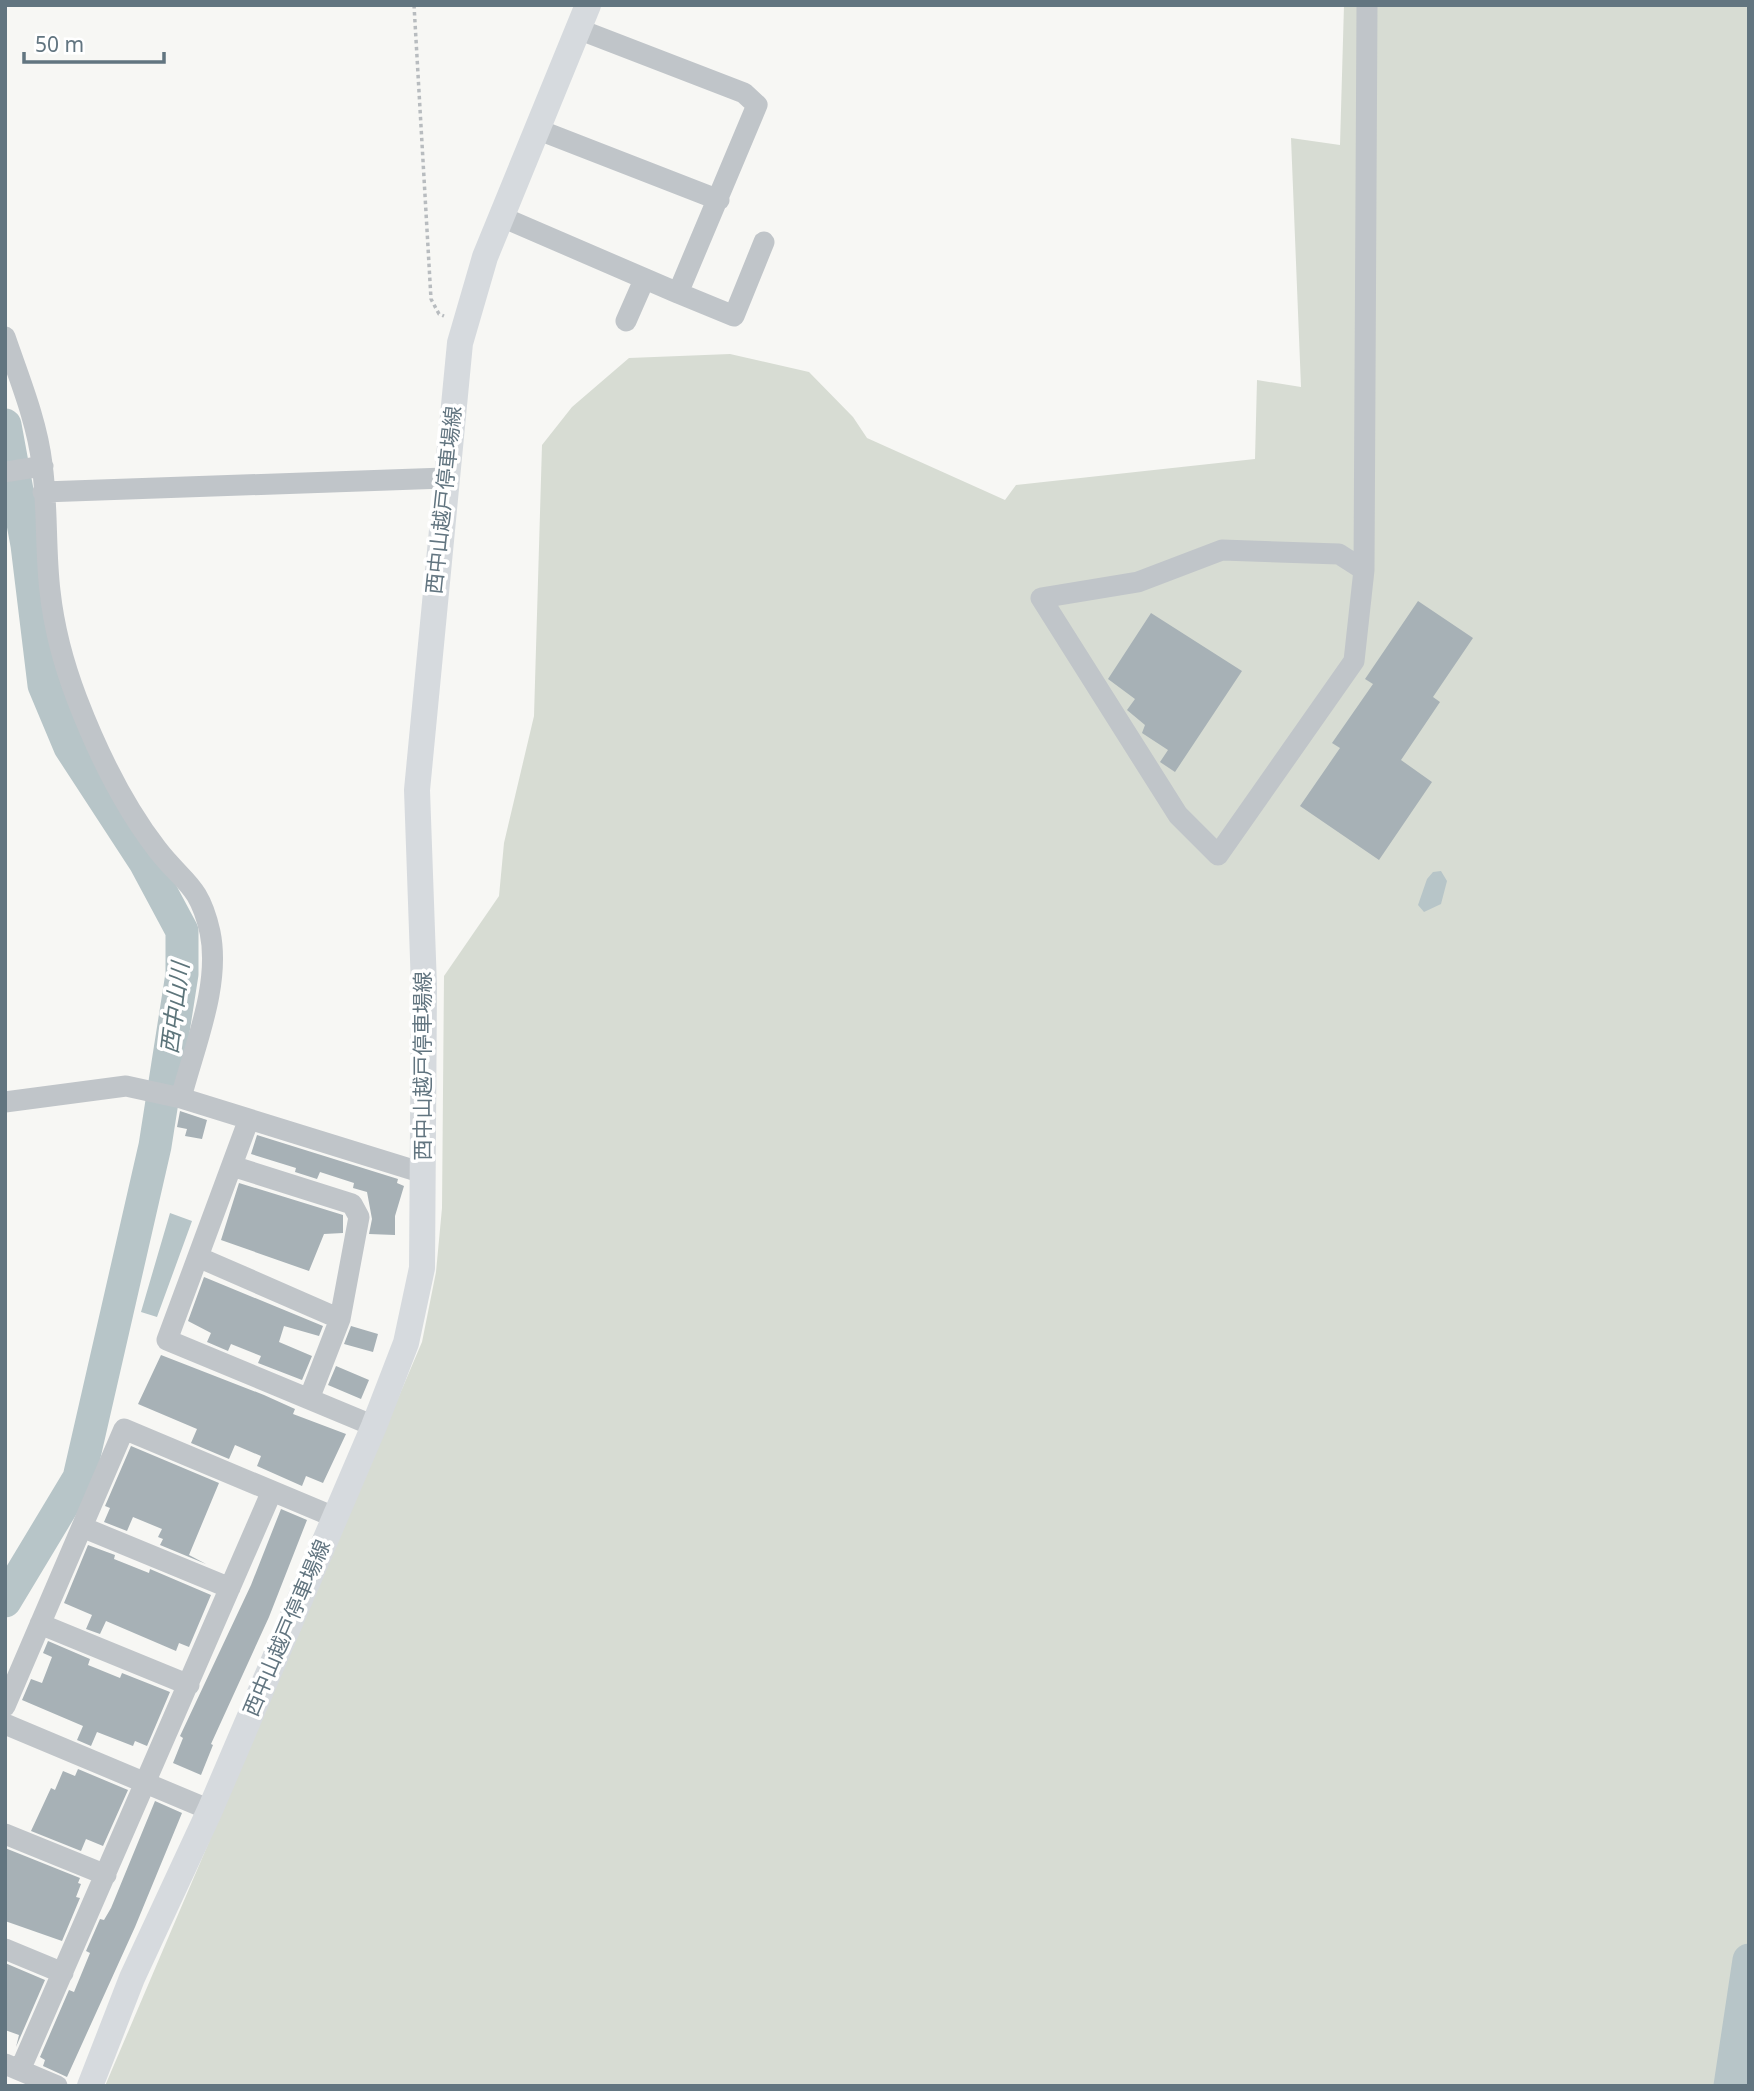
<svg xmlns="http://www.w3.org/2000/svg" width="1754" height="2091" font-family="'Noto Sans','Noto Sans JP',sans-serif">
<style>
.green{fill:#d7dcd3}
.water{fill:#b7c5c8}
.lines{fill:none;stroke-linecap:round;stroke-linejoin:round}
.river{stroke:#b7c5c8;stroke-width:33}
.building{fill:#a7b1b6}
.path{stroke:#b8bcbf;stroke-width:3.5;stroke-dasharray:3.5 3.5;stroke-linecap:butt}
.minor{stroke:#c0c5c9;stroke-width:21}
.major{stroke:#d6dade;stroke-width:26}
.labels{text-anchor:middle;stroke-width:7;stroke-linejoin:round;paint-order:stroke}
.street-label{font-size:21px;fill:#627580;stroke:#fff}
.water-label{font-size:23px;font-style:italic;fill:#5d757b;stroke:#fff}
</style>
<rect width="100%" height="100%" fill="#f7f7f4"/>
<path class="green" d="M1344,5h405v2081h-1644l317,-744 14,-70 6,-64 2,-232 55,-80 5,-53 30,-127 8,-271 30,-38 57,-49 101,-4 79,18 44,45 14,21 138,62 11,-15 239,-26 2,-79 44,7 -10,-249 49,7z"/>
<path class="water" d="M1441,871l6,10 -6,23 -17,8 -6,-7 9,-26 6,-7z
M170,1213l22,8 -35,96 -16,-5z"/>
<g class="lines">
<path class="river" d="M5,425l22,120 17,140 26,62 75,115 37,69v43l-27,172 -76,332 -74,123
M1730,2086l19,-126"/>
</g>
<path class="building" d="M1418,601l55,37 -40,59 7,5 -39,58 31,22 -53,78 -79,-54 40,-58 -8,-5 41,-59 -8,-5z
M1151,613l91,58 -67,101 -15,-10 8,-12 -26,-17 3,-8 -18,-15 8,-11 -27,-20z
M180,1111l27,9 -5,19 -17,-3 2,-7 -10,-2z
M257,1135l141,44 -1,4 7,3 -9,30v19l-26,-1 3,-15 -5,-27 -14,-4 1,-5 -34,-11 -3,7 -22,-7 1,-4 -45,-14z
M239,1183l104,32v18l-19,1 -15,37 -88,-31z
M204,1277l119,49 -4,10 -35,-10 -5,16 33,14 -10,24 -44,-17 3,-7 -30,-12 -3,7 -21,-9 4,-9 -23,-12z
M351,1326l27,8 -5,18 -29,-8z
M161,1355l103,40 31,14 -2,5 53,20 -23,49 -17,-7 -4,10 -45,-20 4,-10 -26,-11 -6,14 -38,-16 6,-14 -59,-25z
M336,1366l33,14 -8,19 -33,-14z
M131,1446l88,37 -30,72 17,9 -46,-19 3,-6 -5,-2 4,-8 -29,-12 -6,14 -23,-9 6,-14 -5,-2z
M281,1509l26,11 -38,97 -58,127 2,1 -12,30 -28,-12 10,-25 -3,-2 71,-151z
M88,1545l27,10 -1,4 35,14 1,-4 61,26 -22,52 -10,-4 -3,8 -70,-30 -6,13 -14,-5 6,-14 -28,-12z
M48,1641l42,18 -2,6 32,13 2,-5 48,19 -23,54 -12,-5 -2,5 -36,-14 -6,14 -14,-6 6,-14 -61,-26 9,-21 11,4 10,-26 -9,-4z
M78,1769l50,21 -25,56 -17,-7 -5,12 -50,-20 20,-43 4,2 8,-19 12,5z
M155,1801l27,12 -47,114 -68,150 -24,-11 2,-6 -5,-3 29,-67 5,2 16,-39 -4,-2 14,-32 4,1 7,-12z
M5,1848l75,30 -2,5 3,1 -5,13 4,1 -18,43 -57,-20z
M5,1963l40,17 -29,67 3,-12 -14,-5z"/>
<g class="lines">
<path class="path" d="M414,5l17,294 8,15 5,2"/>
<path class="minor" d="M539,130l180,70
M502,217l176,76 79,-188 -13,-12 -166,-64
M678,293l56,23 30,-74
M626,321l18,-41
M5,337c14,41 32,84 37,127 6,42 3,85 8,127 4,37 14,74 27,108 20,52 46,106 80,150 26,34 42,34 53,83 11,53 -16,115 -29,166
M5,472l38,-6
M43,492l402,-14
M1364,570l-25,-16 -117,-4 -84,32 -97,16 137,217 40,40 136,-194 10,-91 3,-565
M5,1102l121,-16 55,12 242,75
M249,1119l-82,221 207,86
M232,1166l120,38 7,13 -19,102 -31,80
M198,1257l142,62
M82,1527l148,61
M40,1624l149,61
M5,1706l119,-277 210,88
M5,1724l205,86
M5,1834l101,41
M5,1949l58,24
M5,2064l52,22
M20,2070l252,-579"/>
<path class="major" d="M90,2086l42,-108 78,-168 164,-384 32,-83 16,-75 2,-281 -7,-197 43,-447 25,-86 103,-252"/>
</g>
<g class="labels">
<g class="street-label">
<text transform="translate(444 500) rotate(-84)" y="7">西中山越戸停車場線</text>
<text transform="translate(423 1066) rotate(-90)" y="7">西中山越戸停車場線</text>
<text transform="translate(287 1628) rotate(-67)" y="7">西中山越戸停車場線</text>
</g>
<g class="water-label">
<text transform="translate(175 1008) rotate(-83)" y="8">西中山川</text>
</g>
</g>
<rect width="1754" height="2091" fill="none" stroke="#627580" stroke-width="14"/>
<path d="M24 52v10h140v-10" fill="none" stroke="#627580" stroke-width="3.5"/>
<text x="35" y="52" font-size="21" fill="#627580" stroke="#ffffff" stroke-width="5" paint-order="stroke">50 m</text>
</svg>
